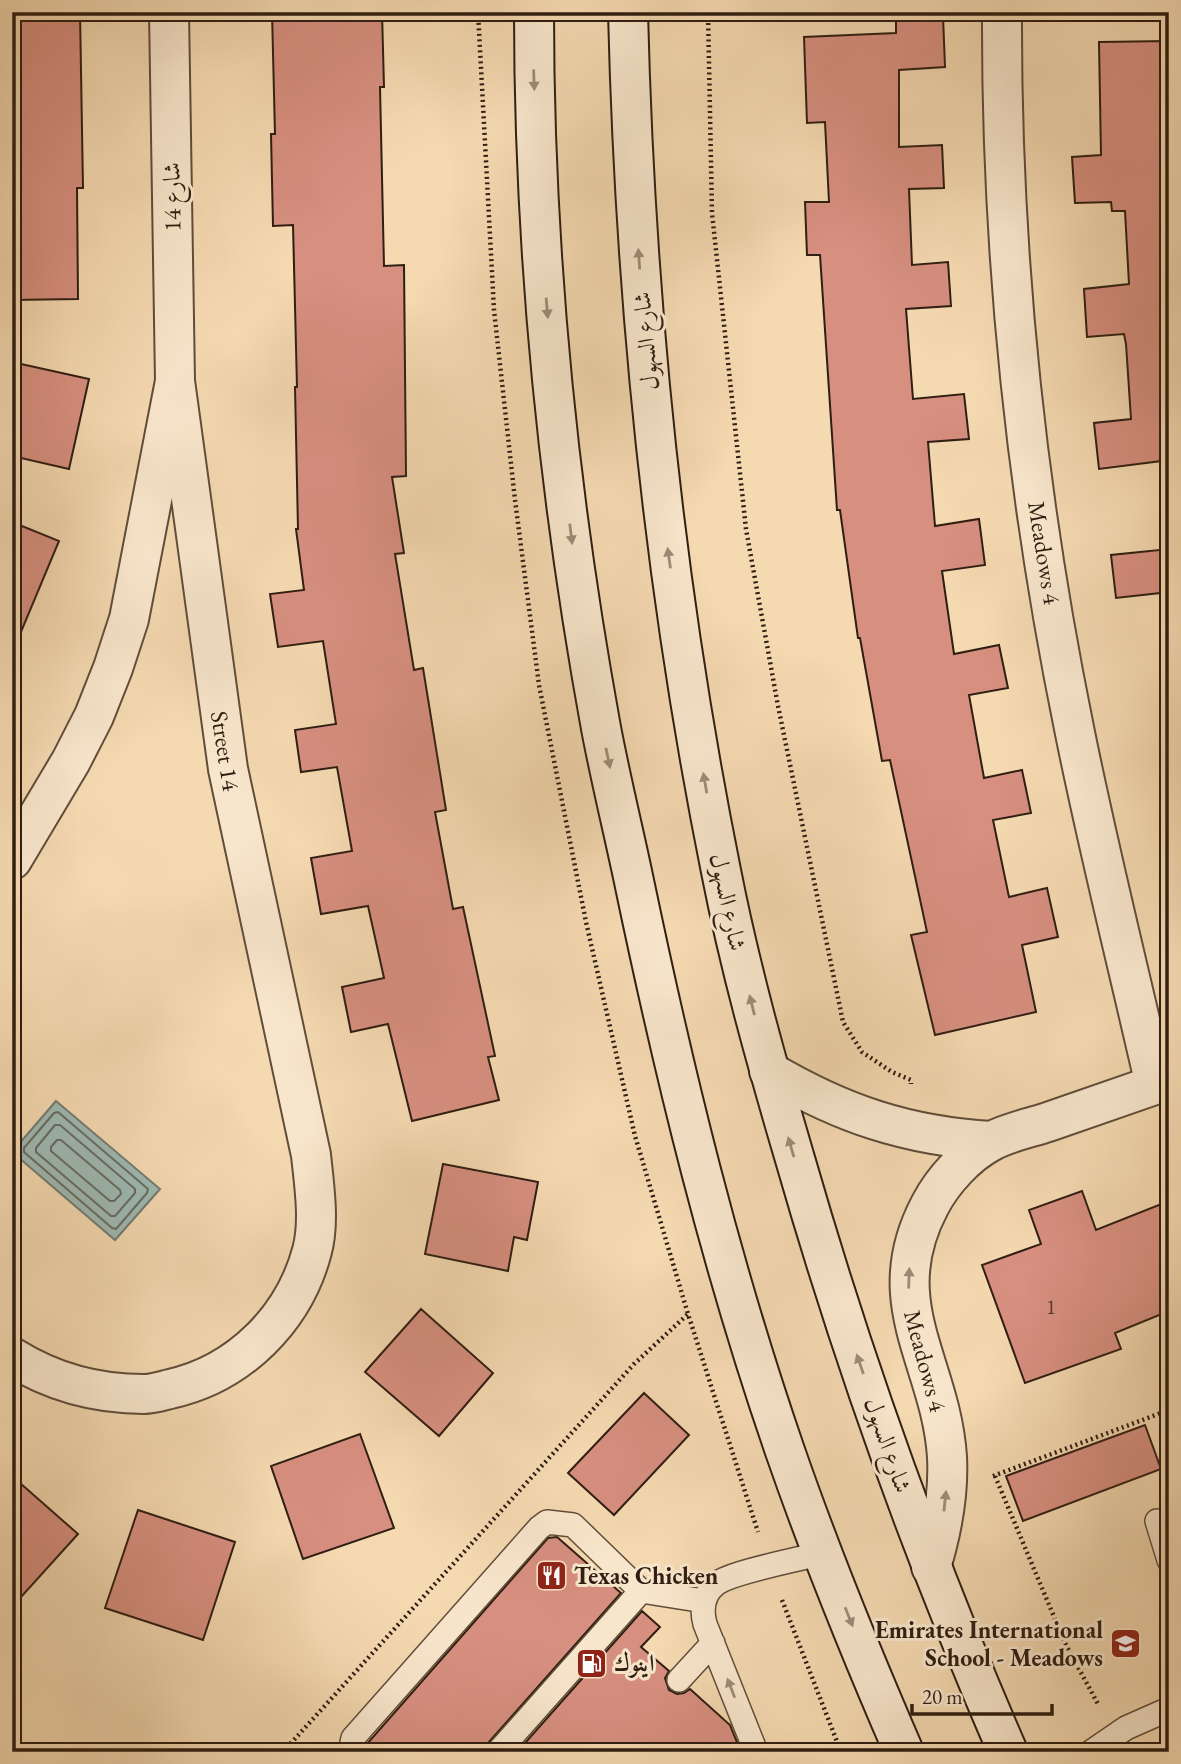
<svg xmlns="http://www.w3.org/2000/svg" width="1181" height="1764" font-family="'EB Garamond',Amiri,serif">
<style>
.water{fill:#9eb9b3;stroke:#727b73;stroke-width:2}
.lines{fill:none;stroke-linecap:round;stroke-linejoin:round}
.shore{stroke:#666c62;stroke-width:2}
.building{fill:#d78f80;stroke:#2f1e12;stroke-width:2}
.lane-casing{stroke:#604d3a;stroke-width:26}
.street-casing{stroke:#604d3a;stroke-width:42}
.secondary-casing{stroke:#2f1e12;stroke-width:42}
.path{stroke:#2f1e12;stroke-width:4.5;stroke-dasharray:2 3.5;stroke-linecap:butt}
.lane{stroke:#f8e6cc;stroke-width:23}
.street{stroke:#f8e6cc;stroke-width:38}
.secondary{stroke:#f8e6cc;stroke-width:38}
.oneway{fill:#9e8c78}
.labels{text-anchor:middle;stroke-width:6;stroke-linejoin:round;paint-order:stroke}
.number-label{font-size:21px;fill:#593a2e}
.street-label{font-size:24px;fill:#2f1e12;stroke:#f8e6cc}
.poi-label{font-size:24px;font-weight:bold;fill:#2f1e12;stroke:#f8e6cc;text-anchor:start}
</style>
<rect width="100%" height="100%" fill="#f5d9b1"/>
<filter id="stains"><feTurbulence type="fractalNoise" baseFrequency=".00286" numOctaves="4"/><feColorMatrix values="0 0 0 0 .2 0 0 0 0 .09 0 0 0 0 .02 0 0 0 .5 -.17"/></filter>
<radialGradient id="worn" r=".72"><stop offset=".6" stop-color="#630" stop-opacity="0"/><stop offset="1" stop-color="#630" stop-opacity=".3"/></radialGradient>
<path class="water" d="M56,1101l104,88 -45,51 -103,-88z"/>
<g class="lines">
<path class="shore" d="M58,1112l90,77 -1,4 -31,36 -4,-1 -88,-76v-4l30,-35z
M55,1125h5l75,64v4l-20,23h-4l-75,-64v-4z
M57,1140h4l59,50 1,4 -7,7h-4l-59,-50v-4z"/>
</g>
<path class="building" d="M12,12h68l3,176h-6l1,111 -66,1z
M272,12h110l2,75h-4l4,179 20,-1 2,211 -14,1 12,76 -9,1 19,116 9,-2 23,142 -11,2 18,97 10,-2 32,149 -7,1 11,43 -87,21 -24,-97 -37,8 -9,-45 42,-9 -16,-72 -47,8 -10,-56 41,-7 -15,-84 -36,5 -6,-42 41,-6 -13,-83 -45,6 -8,-53 34,-4 -8,-61h2l-3,-142h2l-4,-162 -20,1 -2,-92h4z
M943,16l2,51 -46,3v77l43,-2 2,43 -35,1 3,76 36,-3 3,44 -45,3 7,90 51,-5 5,45 -41,3 7,84 44,-7 6,46 -43,6 12,83 45,-9 9,43 -39,7 15,83 38,-8 9,43 -38,7 16,77 38,-9 11,49 -36,8 14,67 -101,23 -24,-100 16,-3 -37,-172 -8,1 -22,-123h-2l-18,-128h-3l-17,-255h-13l-2,-53h24l-4,-80 -18,1 -3,-86 92,-4v-15z
M1169,41v419l-70,9 -5,-46 37,-4 -5,-75 -2,-10 -37,3 -3,-48 45,-5 -4,-73h-13l-1,-9 -36,1 -3,-46 29,-2 -2,-113z
M12,362l77,17 -20,90 -57,-13z
M12,522l47,19 -46,110h-1z
M1169,549v43l-53,6 -5,-43z
M443,1164l95,18 -11,58 -13,-3 -6,34 -83,-17z
M1082,1191l14,39 73,-29v110l-54,22 6,16 -96,34 -43,-118 59,-21 -12,-34z
M421,1309l72,64 -54,63 -74,-64z
M644,1393l45,42 -75,80 -46,-42z
M1145,1425l16,44 -138,52 -17,-45z
M360,1434l34,94 -91,31 -32,-93z
M12,1476l66,58 -66,73z
M138,1510l97,32 -32,98 -98,-32z
M557,1537l64,56 -133,150 -4,9h-120l2,-7 182,-207z
M642,1611l18,16 -19,20 28,24 -4,7 4,12 8,4 7,-1 6,-4 40,36 11,27h-224z"/>
<g class="lines">
<defs>
<path id="lane" d="M1157,1521l12,39
M679,1680l34,-37
M350,1752l3,-14 186,-210 8,-6 26,3 68,66
M498,1752l143,-161 63,10
M756,1752l-51,-128c-4,-15 -2,-30 11,-40 15,-12 85,-25 107,-31
M1091,1752l35,-24 43,-19"/>
<path id="street" d="M169,12l6,369
M1002,12c-1,240 24,481 72,716 24,120 54,238 81,357
M12,860l59,-99 23,-45 19,-48 16,-49 46,-238 53,388 83,386c3,29 9,67 1,96 -18,68 -73,123 -142,138 -8,2 -17,5 -26,5 -47,0 -92,-12 -132,-37
M769,1071c73,43 138,65 223,70
M931,1567c11,-36 18,-72 16,-110 -6,-95 -69,-154 -17,-252 13,-25 37,-51 62,-64 17,-9 38,-13 56,-19 40,-14 80,-28 121,-42"/>
<path id="secondary" d="M534,12c0,239 24,481 67,716 10,53 23,105 34,158 40,191 86,380 150,565 35,101 76,202 119,301
M628,12c7,289 36,576 93,859 19,97 46,193 74,288 58,202 129,400 213,593"/>
</defs>
<use href="#lane" class="lane-casing"/>
<use href="#street" class="street-casing"/>
<use href="#secondary" class="secondary-casing"/>
<path class="path" d="M478,12l16,298 21,190 24,185 47,237 49,214 53,178
M708,12l4,201 34,316 32,177 65,316 19,30 30,20 19,8v4
M993,1476l176,-66
M995,1476l70,167 33,61
M782,1600l59,152
M283,1752l351,-388 54,-50 70,218"/>
<use href="#lane" class="lane"/>
<use href="#street" class="street"/>
<use href="#secondary" class="secondary"/>
</g>
<defs><path id="oneway-solid" d="M-6-.8H1V-3.2L6.5 0L1 3.2V.8H-6Z" transform="scale(1.75)"/></defs>
<g class="oneway">
<use href="#oneway-solid" transform="translate(534 80) rotate(88)"/>
<use href="#oneway-solid" transform="translate(639 259) rotate(-94)"/>
<use href="#oneway-solid" transform="translate(547 308) rotate(85)"/>
<use href="#oneway-solid" transform="translate(571 534) rotate(83)"/>
<use href="#oneway-solid" transform="translate(669 558) rotate(-98)"/>
<use href="#oneway-solid" transform="translate(608 758) rotate(78)"/>
<use href="#oneway-solid" transform="translate(705 783) rotate(-100)"/>
<use href="#oneway-solid" transform="translate(752 1005) rotate(-104)"/>
<use href="#oneway-solid" transform="translate(791 1147) rotate(-106)"/>
<use href="#oneway-solid" transform="translate(909 1278) rotate(-88)"/>
<use href="#oneway-solid" transform="translate(860 1364) rotate(-109)"/>
<use href="#oneway-solid" transform="translate(945 1501) rotate(-84)"/>
<use href="#oneway-solid" transform="translate(849 1617) rotate(68)"/>
<use href="#oneway-solid" transform="translate(731 1688) rotate(-111)"/>
</g>
<defs>
<symbol id="restaurant-square" viewBox="-11 -11 22 22"><rect x="-9" y="-9" width="18" height="18" rx="4" fill="#8f2418" stroke="#f8e6cc"/><path d="M-5-6h1v4h1v-4h1v4h1v-4h1v5L-1.5 .5V6h-2V.5L-5-1ZM5-6V6H3V1.5H1.5Q1.5-4 5-6Z" fill="#fff"/></symbol>
<symbol id="school-square" viewBox="-11 -11 22 22"><rect x="-9" y="-9" width="18" height="18" rx="4" fill="#8f2418" stroke="#f8e6cc"/><path d="M0-5L7-2L0 1L-7-2ZM-4 1L0 2.5L4 1V4Q0 6-4 4Z" fill="#fff"/></symbol>
<symbol id="fuel-square" viewBox="-11 -11 22 22"><rect x="-9" y="-9" width="18" height="18" rx="4" fill="#8f2418" stroke="#f8e6cc"/><path d="M-5.5-6h7V0h2V4h1.3V-2.5L3-4.5l.8-.8L6-3V5H2.5V1h-1V6h-7ZM-4.2-4.7v3.2H.2V-4.7Z" fill="#fff"/></symbol>
</defs>
<g fill-rule="evenodd">
<use href="#restaurant-square" x="534" y="1558" width="35" height="35"/>
<use href="#school-square" x="1108" y="1626" width="35" height="35"/>
<use href="#fuel-square" x="574" y="1646" width="35" height="35"/>
</g>
<g class="labels">
<g class="number-label">
<text x="1051" y="1314">1</text>
</g>
<g class="street-label">
<text transform="translate(172 197) rotate(-91)" y="8">شارع 14</text>
<text transform="translate(646 341) rotate(-95)" y="8">شارع السهول</text>
<text transform="translate(1044 553) rotate(81)" y="8">Meadows 4</text>
<text transform="translate(225 751) rotate(81)" y="8">Street 14</text>
<text transform="translate(728 902) rotate(78)" y="8">شارع السهول</text>
<text transform="translate(925 1361) rotate(75)" y="8">Meadows 4</text>
<text transform="translate(888 1445) rotate(71)" y="8">شارع السهول</text>
</g>
<g class="poi-label">
<text x="574" y="1584">Texas Chicken</text>
<text x="1103" y="1638" text-anchor="end">Emirates International<tspan x="1103" dy="28">School - Meadows</tspan></text>
<text x="614" y="1671">اينوك</text>
</g>
</g>
<rect width="1181" height="1764" fill="none" stroke="#f5d9b1" stroke-width="42"/>
<rect x="14" y="14" width="1153" height="1736" fill="none" stroke="#2f1e12" stroke-width="3.5"/>
<rect x="21" y="21" width="1139" height="1722" fill="none" stroke="#2f1e12" stroke-width="2"/>
<path d="M912 1704v10h140v-10" fill="none" stroke="#2f1e12" stroke-width="3.5"/>
<text x="922" y="1704" font-size="21" fill="#2f1e12" stroke="#f8e6cc" stroke-width="5" paint-order="stroke">20 m</text>
<rect width="100%" height="100%" filter="url(#stains)"/>
<rect width="100%" height="100%" fill="url(#worn)"/>
</svg>
